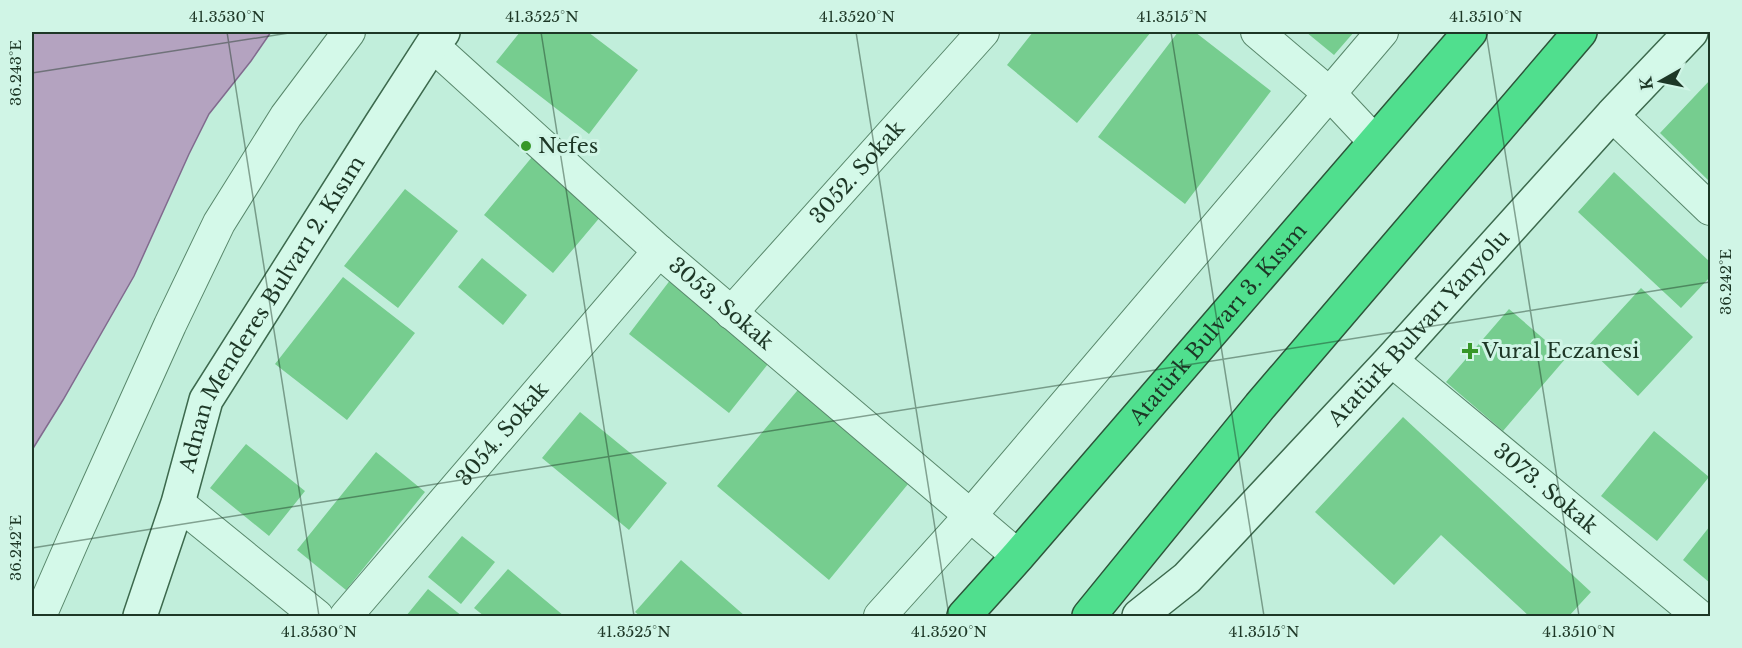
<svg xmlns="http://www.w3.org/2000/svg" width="1742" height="648" font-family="'Libre Baskerville',serif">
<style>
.water{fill:#b4a3c0;stroke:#816b8e;stroke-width:1.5}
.building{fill:#76cd8f}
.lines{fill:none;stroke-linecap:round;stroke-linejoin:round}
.street-casing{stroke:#58876b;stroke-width:34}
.secondary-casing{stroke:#3c694d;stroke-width:36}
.highway-casing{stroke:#2d553a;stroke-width:36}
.street{stroke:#d4f9e9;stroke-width:32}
.secondary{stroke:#d4f9e9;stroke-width:33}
.highway{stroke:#50df8e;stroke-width:33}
.ticks{fill:none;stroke:#1d3726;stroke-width:1.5;stroke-opacity:0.45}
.poi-dot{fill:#379728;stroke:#d0f5e6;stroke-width:2}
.labels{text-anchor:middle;stroke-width:6;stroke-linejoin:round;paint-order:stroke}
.poi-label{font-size:21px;fill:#1d3726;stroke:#d0f5e6;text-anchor:start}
.street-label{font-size:21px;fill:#1d3726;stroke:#d0f5e6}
.neatline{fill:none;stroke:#1d3726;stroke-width:2}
.ticks-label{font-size:15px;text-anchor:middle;fill:#1d3726}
</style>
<rect width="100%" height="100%" fill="#c1eedb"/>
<path class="water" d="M32,32h239l-20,29 -42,53 -20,40 -55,122 -71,124 -31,50z"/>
<path class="building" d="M520,32h68l50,38 -49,64 -93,-72z
M1033,32h118l-74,91 -70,-58z
M1178,32h17l76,59 -86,113 -87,-67z
M1306,32h48l-20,23z
M1710,80v102l-50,-49z
M532,157l69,59 -48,57 -69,-58z
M1614,172l96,90v15l-29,31 -103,-96z
M405,189l53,42 -60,77 -54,-42z
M482,258l45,37 -24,30 -45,-38z
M343,277l72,56 -68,87 -72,-56z
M671,279l101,80 -43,54 -100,-79z
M1641,288l52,49 -55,59 -51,-49z
M1509,309l57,49 -63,73 -57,-49z
M802,385l111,93 -84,102 -112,-94z
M580,412l87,71 -38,47 -87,-72z
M1403,417l188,175 -22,24h-40l-88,-81 -47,50 -79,-73z
M1654,431l55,46 -52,64 -56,-45z
M246,444l59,47 -36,45 -59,-48z
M376,452l49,40 -79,98 -49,-40z
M1710,526v57l-27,-23z
M462,536l33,26 -34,42 -33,-27z
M681,560l64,56h-105l-5,-4z
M508,569l56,47h-80l-10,-8z
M428,589l34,27h-56z"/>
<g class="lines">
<defs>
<g id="street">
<path d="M1257,32l73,62 45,48"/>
<path id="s1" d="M432,45l227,206 359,305"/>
<path d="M1612,115l98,94"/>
<path id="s2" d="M731,313l252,-281"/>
<path id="s3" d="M1391,360l308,256"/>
<path d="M178,503l139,113"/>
<path d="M40,616l34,-78 96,-213 49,-102 67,-107 63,-84"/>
<path id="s4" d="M346,616l313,-365"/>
<path d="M880,616l90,-100 412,-484"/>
</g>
<g id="secondary">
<path id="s5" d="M140,616l38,-113 28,-103 175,-276 51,-79 11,-13"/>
<path id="s6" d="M1139,616l48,-38 204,-218 221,-245 79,-83"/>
</g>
<g id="highway">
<path id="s7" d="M964,616l54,-60 452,-524"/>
<path d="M1089,616l171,-210 320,-374"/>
</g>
</defs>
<use href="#street" class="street-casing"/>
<use href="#secondary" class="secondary-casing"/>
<use href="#highway" class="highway-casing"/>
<use href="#street" class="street"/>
<use href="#secondary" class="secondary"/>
<use href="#highway" class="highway"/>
</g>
<path class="ticks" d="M227,32l92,584M541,32l93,584M856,32l93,584M1171,32l93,584M1486,32l93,584M32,73l263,-41M32,548l1678,-266"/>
<g class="poi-dot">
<circle cx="526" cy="146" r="6"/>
<path d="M1467 342h6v6h6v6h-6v6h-6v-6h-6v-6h6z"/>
</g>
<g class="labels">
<g class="poi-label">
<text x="538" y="153">Nefes</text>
<text x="1482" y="358">Vural Eczanesi</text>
</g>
<g class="street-label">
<text dy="7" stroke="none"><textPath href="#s2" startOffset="189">3052. Sokak</textPath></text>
<text dy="7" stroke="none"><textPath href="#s1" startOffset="388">3053. Sokak</textPath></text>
<text dy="7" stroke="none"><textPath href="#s5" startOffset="332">Adnan Menderes Bulvarı 2. Kısım</textPath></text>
<text dy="7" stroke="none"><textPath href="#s7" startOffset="387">Atatürk Bulvarı 3. Kısım</textPath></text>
<text dy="7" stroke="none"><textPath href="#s6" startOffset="402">Atatürk Bulvarı Yanyolu</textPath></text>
<text dy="7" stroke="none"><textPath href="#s4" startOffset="240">3054. Sokak</textPath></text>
<text dy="7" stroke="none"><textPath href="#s3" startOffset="201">3073. Sokak</textPath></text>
</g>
</g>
<rect width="1742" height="648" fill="none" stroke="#d0f5e6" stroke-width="66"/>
<g transform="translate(1661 81) rotate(261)" stroke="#d0f5e6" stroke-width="4.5" paint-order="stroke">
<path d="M0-4.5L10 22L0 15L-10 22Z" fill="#1d3726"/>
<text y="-9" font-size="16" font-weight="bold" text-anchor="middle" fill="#1d3726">K</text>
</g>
<rect x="33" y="33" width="1676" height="582" class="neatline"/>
<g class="ticks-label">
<text x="227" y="22">41.3530°N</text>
<text x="542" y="22">41.3525°N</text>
<text x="857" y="22">41.3520°N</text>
<text x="1172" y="22">41.3515°N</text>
<text x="1486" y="22">41.3510°N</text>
<text transform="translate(16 73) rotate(-90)" y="5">36.243°E</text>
<text transform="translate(1726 282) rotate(-90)" y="5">36.242°E</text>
<text transform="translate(16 548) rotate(-90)" y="5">36.242°E</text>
<text x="319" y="637">41.3530°N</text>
<text x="634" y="637">41.3525°N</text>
<text x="949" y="637">41.3520°N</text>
<text x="1264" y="637">41.3515°N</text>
<text x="1579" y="637">41.3510°N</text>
</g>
</svg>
